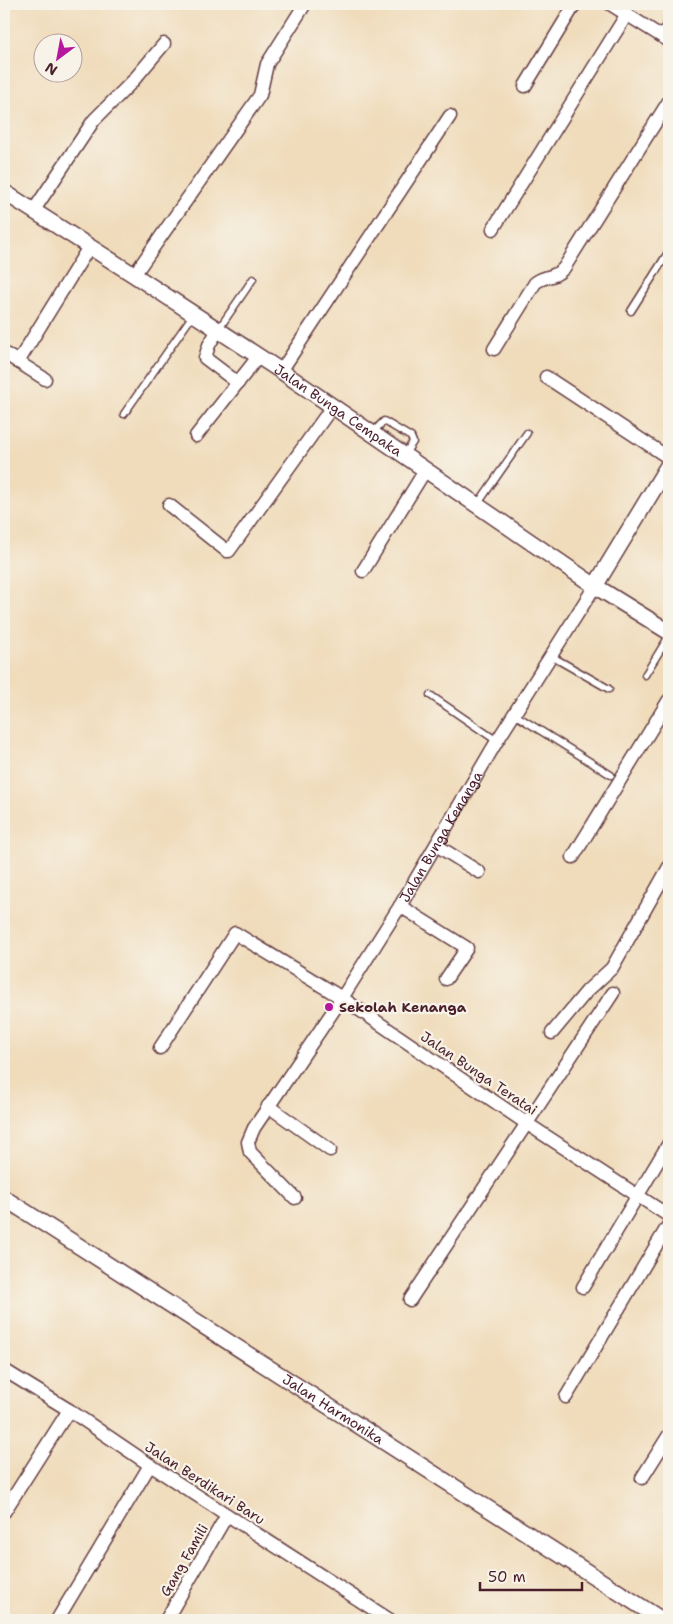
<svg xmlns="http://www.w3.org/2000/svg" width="673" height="1624" font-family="'Shantell Sans',sans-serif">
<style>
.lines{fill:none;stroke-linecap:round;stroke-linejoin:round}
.service-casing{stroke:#633b41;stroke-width:9}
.minor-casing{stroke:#633b41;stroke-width:15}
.tertiary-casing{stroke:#633b41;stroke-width:18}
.service{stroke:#fff;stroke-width:6}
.minor{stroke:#fff;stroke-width:12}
.tertiary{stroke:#fff;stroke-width:15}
.poi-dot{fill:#b5179e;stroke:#f7f3e8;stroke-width:2}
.labels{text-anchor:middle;stroke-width:4.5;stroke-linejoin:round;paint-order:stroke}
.street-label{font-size:14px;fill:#4a1f2b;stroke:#f7f3e8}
.poi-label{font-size:14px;font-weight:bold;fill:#4a1f2b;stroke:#f7f3e8;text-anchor:start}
</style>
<rect width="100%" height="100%" fill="#f7f3e8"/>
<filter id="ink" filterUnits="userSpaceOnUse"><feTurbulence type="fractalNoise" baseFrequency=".02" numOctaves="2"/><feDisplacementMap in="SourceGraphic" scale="10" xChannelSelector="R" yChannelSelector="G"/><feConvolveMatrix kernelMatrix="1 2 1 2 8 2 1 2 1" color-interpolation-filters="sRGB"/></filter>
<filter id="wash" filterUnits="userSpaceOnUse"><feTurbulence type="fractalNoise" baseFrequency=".0096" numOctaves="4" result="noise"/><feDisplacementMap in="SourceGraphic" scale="20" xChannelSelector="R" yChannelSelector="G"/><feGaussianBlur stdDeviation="1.12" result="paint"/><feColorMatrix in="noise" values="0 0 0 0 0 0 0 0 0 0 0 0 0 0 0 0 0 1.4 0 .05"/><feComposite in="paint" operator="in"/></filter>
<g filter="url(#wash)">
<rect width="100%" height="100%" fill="#f0dcbb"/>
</g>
<g filter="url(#ink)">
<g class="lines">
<defs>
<path id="service" d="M631,311l38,-60
M218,330l35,-51
M124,414l69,-99
M372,433l12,-12 27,16 2,5 -9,13
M477,505l50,-72
M551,656l58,33
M645,675l24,-39
M430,695l67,46
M514,714l97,61"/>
<g id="minor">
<path d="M610,4l59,37"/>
<path d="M662,36l7,-10"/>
<path d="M525,86l50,-82"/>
<path d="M34,210l60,-90 38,-38 32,-38"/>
<path d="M493,229l134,-215"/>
<path d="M134,275l126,-180 7,-31 38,-60"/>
<path d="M218,330l-9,15 -4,13 33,25"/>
<path d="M494,349l41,-66c10,-8 19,-4 29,-15l105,-167"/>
<path d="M4,353l41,26"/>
<path d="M18,362l71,-115"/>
<path d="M281,371l169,-255"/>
<path d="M546,377l123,81"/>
<path d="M196,436l62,-79"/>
<path d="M169,505l58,46h2l103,-144"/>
<path d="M363,571l63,-102"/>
<path d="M436,845l43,27"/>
<path d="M573,857l96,-157"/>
<path d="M400,906l67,42 -21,31"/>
<path d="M552,1033l35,-42 25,-23 57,-101"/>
<path d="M160,1048l75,-115 107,65 184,125 143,93"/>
<path d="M268,1106l62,44"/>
<path id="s1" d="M295,1198l-45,-46 -2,-10 6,-14 88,-130 58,-92 97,-165 98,-155"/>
<path d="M583,1287l86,-144"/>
<path d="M410,1300l203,-307"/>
<path d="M4,1370l65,40 81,55 240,155"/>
<path d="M566,1397l103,-173"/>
<path d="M642,1478l27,-43"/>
<path d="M4,1512l65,-102"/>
<path d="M57,1620l93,-155"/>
<path d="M166,1620l61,-105"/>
</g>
<g id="tertiary">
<path id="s2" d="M4,192l130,83 147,96 314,215 74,46"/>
<path d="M595,586l74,-122"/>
<path id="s3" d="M4,1198l658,422"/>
</g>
</defs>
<use href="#service" class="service-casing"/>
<use href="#minor" class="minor-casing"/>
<use href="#tertiary" class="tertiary-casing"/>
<use href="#service" class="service"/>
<use href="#minor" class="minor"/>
<use href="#tertiary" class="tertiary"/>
</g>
</g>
<circle class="poi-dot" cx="329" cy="1007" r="5"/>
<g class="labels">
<g class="street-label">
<text dy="5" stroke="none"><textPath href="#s2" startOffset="399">Jalan Bunga Cempaka</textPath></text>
<text dy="5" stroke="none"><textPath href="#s1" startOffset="436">Jalan Bunga Kenanga</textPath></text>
<text transform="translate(479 1073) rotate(34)" y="5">Jalan Bunga Teratai</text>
<text dy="5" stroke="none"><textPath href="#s3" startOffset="391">Jalan Harmonika</textPath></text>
<text transform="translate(205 1483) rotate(33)" y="5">Jalan Berdikari Baru</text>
<text transform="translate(184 1560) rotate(-60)" y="5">Gang Famili</text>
</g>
<g class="poi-label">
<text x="339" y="1012">Sekolah Kenanga</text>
</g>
</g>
<rect width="673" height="1624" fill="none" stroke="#f7f3e8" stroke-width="20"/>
<g transform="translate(58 58) rotate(212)"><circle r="24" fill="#f7f3e8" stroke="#b29e9c"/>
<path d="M0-4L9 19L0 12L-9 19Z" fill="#b5179e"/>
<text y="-8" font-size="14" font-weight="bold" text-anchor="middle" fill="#4a1f2b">N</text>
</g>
<path d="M480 1582v8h102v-8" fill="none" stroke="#4a1f2b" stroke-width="2.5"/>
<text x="488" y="1582" font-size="15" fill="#4a1f2b" stroke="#f7f3e8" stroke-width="4" paint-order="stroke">50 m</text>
</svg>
